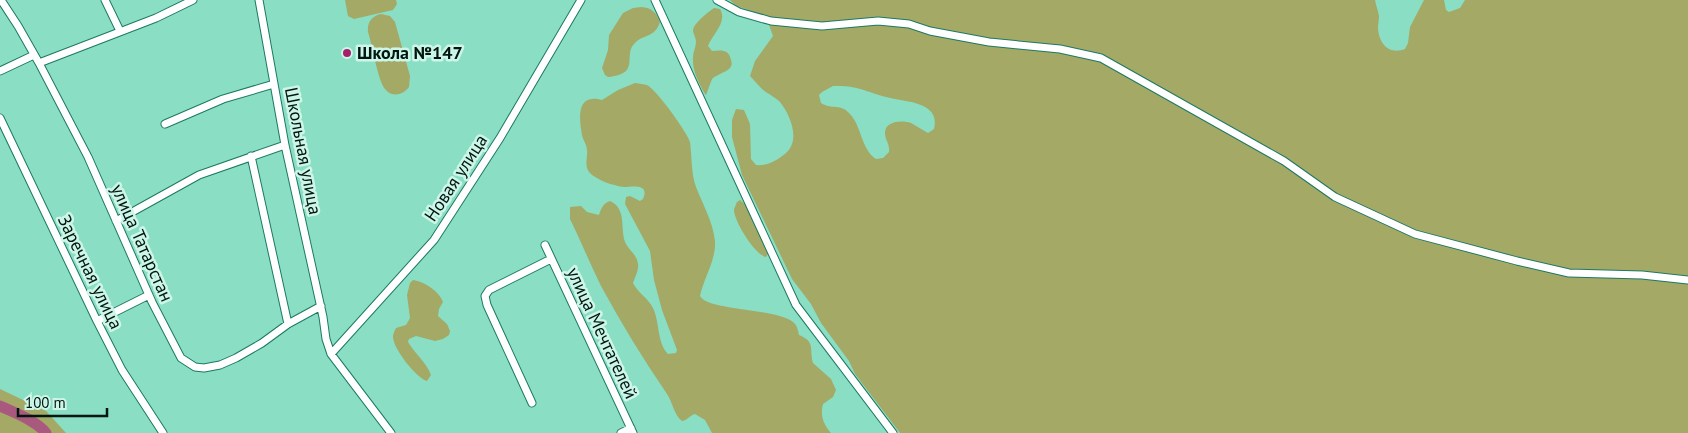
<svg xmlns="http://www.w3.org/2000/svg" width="1688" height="433" font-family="'PT Sans',sans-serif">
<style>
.green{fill:#a4a966;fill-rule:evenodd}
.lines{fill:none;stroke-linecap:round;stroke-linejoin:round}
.river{stroke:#aa597e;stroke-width:11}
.street-casing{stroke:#1c7963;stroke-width:9}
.street{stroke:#fff;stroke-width:7}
.poi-dot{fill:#a51f69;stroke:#cdf6e8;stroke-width:2}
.labels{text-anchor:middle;stroke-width:5;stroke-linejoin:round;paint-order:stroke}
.poi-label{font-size:18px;font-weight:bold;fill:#001710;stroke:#cdf6e8;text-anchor:start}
.street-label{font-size:18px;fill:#001710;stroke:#cdf6e8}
</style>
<rect width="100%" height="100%" fill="#89dec4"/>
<path class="green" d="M345,0h51l1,4 -4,6 -39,9 -6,-3z
M730,0h645c1,5 3,11 4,16 0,4 -1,8 -1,12 1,16 11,27 27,21l3,-6 2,-16 14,-27h20l2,10 3,2 11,-4 5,-8h223v433h-788l-45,-59 -6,-13 -28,-38 -10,-19 -19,-25 -50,-104 -10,-38v-17l4,-11 8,1 6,14 1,35 5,6c11,1 20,-4 29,-11 16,-13 6,-38 -5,-52 -6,-6 -14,-9 -19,-14 -4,-4 -7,-8 -11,-12l5,-15 18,-25 -6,-17 -9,-6 -22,-7zM833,86c24,-1 31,5 53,11 18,5 55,4 48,32l-6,4c-6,-3 -11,-7 -17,-10 -9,-3 -26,-2 -26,10 0,7 5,11 4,19l-6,6 -7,1c-15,-10 -14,-32 -26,-45 -9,-11 -18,-4 -29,-11l-2,-8 3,-3z
M641,7c11,1 15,5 19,15 -6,17 -16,11 -26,22 -11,12 7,30 -26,33l-3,-2 -3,-7 6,-18 1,-15 14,-22 10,-5z
M714,8l6,1c8,13 -8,26 -12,37l4,5c9,-1 17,-2 19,9 1,4 1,5 -1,8 -5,5 -13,6 -18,11l-6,16 -1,-1c-6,-11 -13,-23 -12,-37 0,-5 3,-10 3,-15 0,-6 -5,-10 -2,-15 4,-7 14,-15 20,-19z
M381,14l9,2 5,6 15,54 -1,11c-6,8 -17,11 -24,2 -7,-8 -13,-45 -17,-57 -1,-10 4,-16 13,-18z
M635,83c4,1 9,1 12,2 9,4 40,47 43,57 2,15 1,31 6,45 7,18 17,35 19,54 1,20 -11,36 -15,55 8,15 76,12 93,26 4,3 5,8 6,13 17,7 10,14 14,28l18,16 5,11 -3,7 -10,7c-3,11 0,20 8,29h-119l-7,-13 -10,-6c-5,1 -7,6 -13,7 -8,-6 -9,-18 -15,-27 -24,-35 -46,-71 -66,-108 -11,-22 -20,-45 -31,-67v-12l11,-1 6,6 12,3c2,-6 4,-12 11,-14 18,8 9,29 16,43 4,7 11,11 12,20 1,6 -3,13 -5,19 5,10 15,15 20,25 7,15 4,35 15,46l8,-1 1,-3 -15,-40 -8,-30 -4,-29 -25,-47 1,-7 4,-1 10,5 3,-2c7,-16 -11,-12 -19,-12 -10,-1 -28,-7 -35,-15 -5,-7 -1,-15 -2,-22 0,-5 -4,-10 -5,-15 -3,-17 -6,-42 20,-35l16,-10z
M740,200l9,8 18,42 1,4 -2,3c-11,-2 -32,-36 -32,-47 0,-1 3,-8 3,-8z
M413,280c12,2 26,11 30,22l-4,7 -1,7 9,8 3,7 -1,4 -6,4 -8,2 -19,-5 -7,3 -1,3c7,12 19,21 23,33l-4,6c-11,-3 -35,-34 -34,-45 0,-2 2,-6 3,-8l10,-3 4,-7 -3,-23 3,-12z
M0,389l46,22 20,22h-66z"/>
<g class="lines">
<path class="river" d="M0,406c15,7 35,14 46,27"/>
<defs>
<path id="street" d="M1,0l17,26 21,37 49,94 64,145 29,56 14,9 9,1 16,-3 16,-7 26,-15 26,-19 33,-18
M105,0l15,31
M259,0l26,145 38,172 3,22 5,15 60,79
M655,0l141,305 97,128
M717,0l22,12 32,9 51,5 56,-5 31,3 21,7 59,11 71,7 41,9 183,103 51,36 80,37 102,27 52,12 73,2 46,5
M39,63l117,-45 37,-18
M0,71l34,-16
M0,118l97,203 25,49 41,63
M165,124l58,-25 51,-15
M251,156l37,168
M116,221l83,-46 86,-30
M545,245l88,188
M97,321l52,-26
M331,354l103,-114 66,-102 81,-138
M532,403l-45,-98 -2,-9 4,-6 62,-31
M621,433l10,-5"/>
</defs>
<use href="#street" class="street-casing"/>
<use href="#street" class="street"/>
</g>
<circle class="poi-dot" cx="347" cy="53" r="5"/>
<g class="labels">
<g class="poi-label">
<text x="357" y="59">Школа №147</text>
</g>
<g class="street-label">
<text transform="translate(303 151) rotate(79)" y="6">Школьная улица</text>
<text transform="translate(456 178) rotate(-57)" y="6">Новая улица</text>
<text transform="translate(142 243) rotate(66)" y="6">улица Татарстан</text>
<text transform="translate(90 272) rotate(64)" y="6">Заречная улица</text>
<text transform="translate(602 333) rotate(65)" y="6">улица Мечтателей</text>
</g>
</g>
<path d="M18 408v8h89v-8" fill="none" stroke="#001710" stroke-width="2.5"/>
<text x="25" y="408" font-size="15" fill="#001710" stroke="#cdf6e8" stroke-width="4" paint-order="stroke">100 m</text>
</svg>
